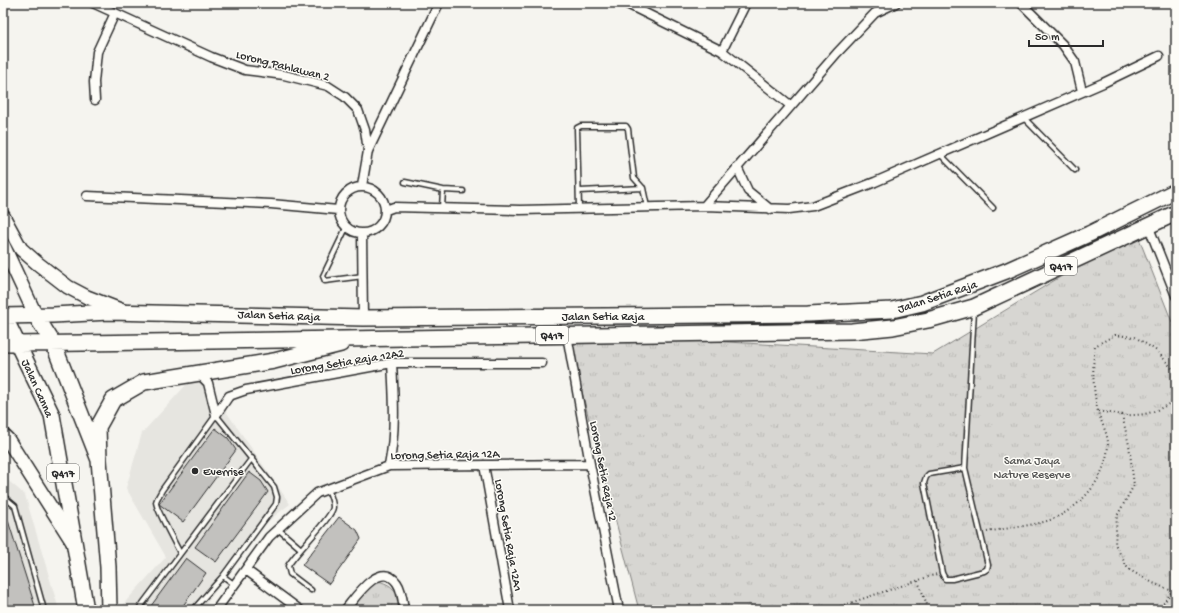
<svg xmlns="http://www.w3.org/2000/svg" width="1179" height="613" font-family="'Gochi Hand',sans-serif">
<style>
.built{fill:#e6e5e0}
.grass{fill:url(#grass-tufts);stroke:#81807e}
.building{fill:#c2c1be;stroke:#2b2b2b}
.lines{fill:none;stroke-linecap:round;stroke-linejoin:round}
.lane-casing{stroke:#2b2b2b;stroke-width:7}
.street-casing{stroke:#2b2b2b;stroke-width:11}
.primary-casing{stroke:#2b2b2b;stroke-width:16}
.highway-casing{stroke:#2b2b2b;stroke-width:18}
.path{stroke:#2b2b2b;stroke-width:2;stroke-dasharray:1 3;stroke-linecap:butt}
.lane{stroke:#fdfcf7;stroke-width:4}
.street{stroke:#fdfcf7;stroke-width:8}
.primary{stroke:#fdfcf7;stroke-width:13}
.highway{stroke:#fdfcf7;stroke-width:15}
.poi-dot{fill:#2b2b2b;stroke:#fdfcf7;stroke-width:1.5}
.labels{text-anchor:middle;stroke-width:3;stroke-linejoin:round;paint-order:stroke}
.shield{fill:#fdfcf7;stroke:#6a6a68;stroke-width:1}
.shield-label{font-size:11px;font-weight:bold;fill:#2b2b2b}
.street-label{font-size:12px;fill:#2b2b2b;stroke:#fdfcf7}
.park-label{font-size:12px;fill:#565655;stroke:#fdfcf7}
.poi-label{font-size:12px;fill:#2b2b2b;stroke:#fdfcf7;text-anchor:start}
</style>
<defs>
<pattern id="grass-tufts" width="24" height="20" patternUnits="userSpaceOnUse"><rect width="24" height="20" fill="#d7d6d2"/><path d="M3 7l-1-3M5 7V3M7 7l1-3M15 17l-1-3M17 17v-4M19 17l1-3" fill="none" stroke="#b9b8b4"/></pattern>
</defs>
<rect width="100%" height="100%" fill="#f5f4ef"/>
<filter id="ink" filterUnits="userSpaceOnUse"><feTurbulence type="fractalNoise" baseFrequency=".025" numOctaves="2"/><feDisplacementMap in="SourceGraphic" scale="8" xChannelSelector="R" yChannelSelector="G"/><feConvolveMatrix kernelMatrix="1 2 1 2 8 2 1 2 1" color-interpolation-filters="sRGB"/></filter>
<g filter="url(#ink)">
<path class="built" d="M200,374l90,130 -27,21 -61,85h-84l48,-53 -40,-69 16,-55 44,-48z
M3,476l22,19 34,115h-56z"/>
<path class="grass" d="M1136,231l40,101v278h-537l-72,-275h41l325,19z
M378,581c19,5 18,12 21,29h-49l14,-20z"/>
<path class="building" d="M215,428l13,10 8,12 -53,72 -24,-18z
M249,472l12,9 7,11 -52,70 -21,-15z
M3,511h2l30,95 -12,4h-20z
M339,517l18,13 4,9 -32,45 -27,-19z
M186,558l20,15 -26,37h-32z"/>
<g class="lines">
<defs>
<path id="lane" d="M1023,117l52,53
M940,154l53,54
M405,182l38,8 20,1
M580,191l63,-3
M442,208l1,-18
M579,208l-2,-80 4,-2h45l2,3 6,49 9,10 4,19
M346,228l-23,48 2,5 38,-5
M965,468l-36,6 -3,3 -2,6 18,90 3,6h7l32,-8 3,-2 1,-4 -23,-97 9,-157
M3,496l12,10 29,104
M278,529l22,19
M180,553c-4,-8 -25,-46 -24,-51 1,-4 4,-8 6,-12l54,-75 58,72 3,10 -1,7 -53,72 -30,34
M223,576l12,9
M311,590l-21,-16 -2,-8c7,-13 45,-49 45,-59 0,-6 -3,-13 -5,-18
M138,610l114,-152"/>
<path id="street" d="M93,3l118,54 34,13 39,5 44,11 17,11 13,13 7,20 3,21
M625,3l97,48 68,54
M1021,3l42,42 12,17 7,29
M722,51l24,-48
M95,100l-1,-18 3,-30 18,-39
M737,167l11,24 22,18
M362,186l6,-35 71,-148
M339 210a23 23 0 1 1 46 0a23 23 0 1 1-46 0Z
M87,196l184,8 67,6
M704,206l133,-153 38,-40 21,-10
M386,210l8,-3 126,3 184,-4 85,3 24,-3 62,-24 228,-99 56,-27
M1148,225l28,71
M362,233l1,85
M567,335l23,129 29,146
M198,373l10,10 8,32
M216,415l13,-19 17,-6 146,-27h150
M484,465l26,145
M389,466c7,-35 5,-68 3,-103
M246,570l54,40
M216,610l53,-73 48,-44 72,-27 201,-2
M345,610c10,-12 35,-51 52,-27 5,7 6,19 7,27"/>
<path id="primary" d="M3,216l18,33 16,14 31,24 19,10 36,14
M3,245l33,71
M3,344h15
M3,435l5,5 66,104"/>
<path id="highway" d="M36,316l17,27 46,117 9,107 1,43
M18,344l834,-13 41,-4 35,-7 46,-13 202,-94
M99,460l-1,-33 4,-7 11,-20 31,-18 130,-21 67,-17
M86,610l-34,-195 -48,-99 49,-1 56,-3 254,6 243,-2 202,-2 84,-4 30,-7 84,-32 83,-37 87,-43"/>
</defs>
<use href="#lane" class="lane-casing"/>
<use href="#street" class="street-casing"/>
<use href="#primary" class="primary-casing"/>
<use href="#highway" class="highway-casing"/>
<path class="path" d="M1098,411c33,6 50,8 78,-12
M1122,415l7,30 5,40 -17,31 -2,28 13,25 25,14 19,8
M987,532c19,-4 45,-6 63,-12 31,-12 57,-42 58,-76 0,-10 -7,-22 -10,-32 -5,-22 -6,-44 -3,-66l20,-11 20,2 22,14 19,22
M918,581l11,29
M829,610l108,-36
M1159,610l17,-25"/>
<use href="#lane" class="lane"/>
<use href="#street" class="street"/>
<use href="#primary" class="primary"/>
<use href="#highway" class="highway"/>
</g>
</g>
<circle class="poi-dot" cx="195" cy="471" r="4"/>
<g class="labels">
<g class="shield">
<rect x="1045" y="257" width="32" height="18" rx="3"/>
<rect x="536" y="326" width="32" height="18" rx="3"/>
<rect x="47" y="464" width="32" height="18" rx="3"/>
</g>
<g class="shield-label">
<text x="1061" y="270">Q417</text>
<text x="552" y="339">Q417</text>
<text x="63" y="477">Q417</text>
</g>
<g class="street-label">
<text transform="translate(283 65) rotate(14)" y="4">Lorong Pahlawan 2</text>
<text transform="translate(937 296) rotate(-18)" y="4">Jalan Setia Raja</text>
<text transform="translate(279 315) rotate(2)" y="4">Jalan Setia Raja</text>
<text x="603" y="320">Jalan Setia Raja</text>
<text transform="translate(347 361) rotate(-9)" y="4">Lorong Setia Raja 12A2</text>
<text transform="translate(38 388) rotate(66)" y="4">Jalan Canna</text>
<text transform="translate(445 454) rotate(-1)" y="4">Lorong Setia Raja 12A</text>
<text transform="translate(604 471) rotate(79)" y="4">Lorong Setia Raja 12</text>
<text transform="translate(509 535) rotate(80)" y="4">Lorong Setia Raja 12A1</text>
</g>
<g class="park-label">
<text x="1032" y="464">Sama Jaya<tspan x="1032" dy="14">Nature Reserve</tspan></text>
</g>
<g class="poi-label">
<text x="203" y="475">Everrise</text>
</g>
</g>
<rect width="1179" height="613" fill="none" stroke="#fdfcf7" stroke-width="16"/>
<rect x="8" y="8" width="1163" height="597" fill="none" stroke="#2b2b2b" stroke-width="1.5" filter="url(#ink)"/>
<path d="M1029 40v6h74v-6" fill="none" stroke="#2b2b2b" stroke-width="2"/>
<text x="1035" y="40" font-size="12" fill="#2b2b2b" stroke="#fdfcf7" stroke-width="3" paint-order="stroke">50 m</text>
</svg>
